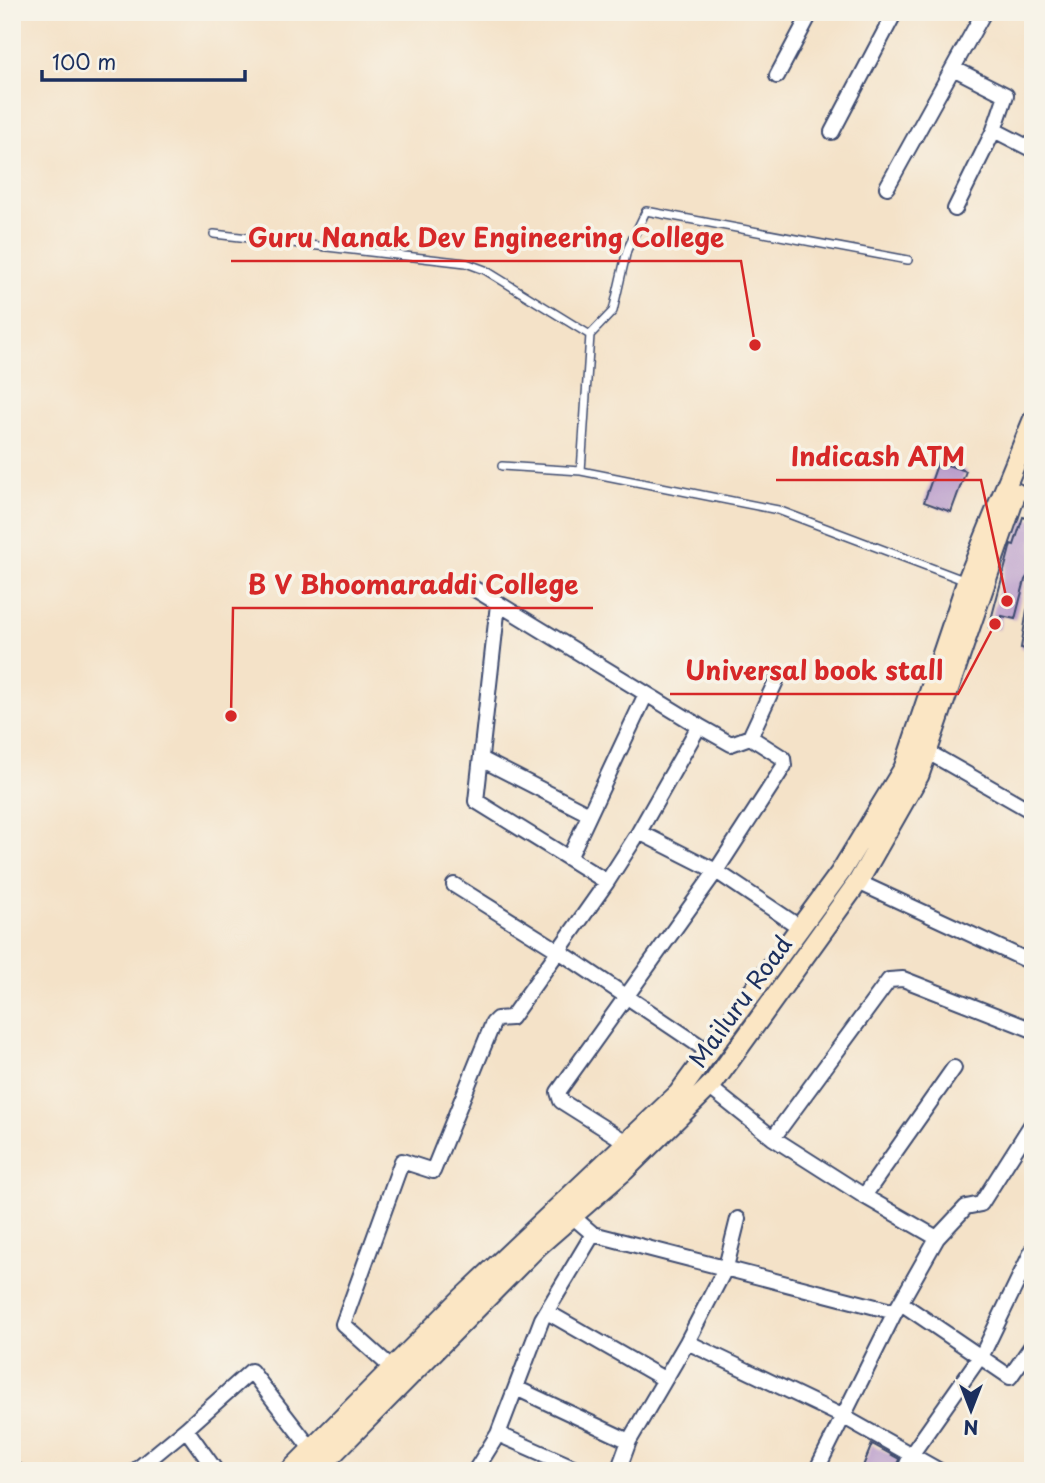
<svg xmlns="http://www.w3.org/2000/svg" width="1045" height="1483" font-family="'Playpen Sans',sans-serif">
<style>
.building{fill:#ba9dcb}
.lines{fill:none;stroke-linecap:round;stroke-linejoin:round}
.lane-casing{stroke:#3c4a6e;stroke-width:10}
.street-casing{stroke:#3c4a6e;stroke-width:18}
.secondary-casing{stroke:#3c4a6e;stroke-width:23}
.lane{stroke:#fff;stroke-width:7}
.street{stroke:#fff;stroke-width:14}
.secondary{stroke:#fbe6c4;stroke-width:19}
.labels{text-anchor:middle;stroke-width:7;stroke-linejoin:round;paint-order:stroke}
.street-label{font-size:24px;fill:#1b2f5e;stroke:#f7f3e8}
.leader{fill:none;stroke:#d62828;stroke-width:2.5}
.callout-dot{fill:#d62828;stroke:#f7f3e8;stroke-width:2.5}
.callout-label{font-size:26px;text-anchor:middle;font-weight:bold;fill:#d62828;stroke:#f7f3e8;stroke-width:7;stroke-linejoin:round;paint-order:stroke}
</style>
<rect width="100%" height="100%" fill="#f7f3e8"/>
<filter id="ink" filterUnits="userSpaceOnUse"><feTurbulence type="fractalNoise" baseFrequency=".0143" numOctaves="2"/><feDisplacementMap in="SourceGraphic" scale="14" xChannelSelector="R" yChannelSelector="G"/><feConvolveMatrix kernelMatrix="1 2 1 2 8 2 1 2 1" color-interpolation-filters="sRGB"/></filter>
<filter id="wash" filterUnits="userSpaceOnUse"><feTurbulence type="fractalNoise" baseFrequency=".00686" numOctaves="4" result="noise"/><feDisplacementMap in="SourceGraphic" scale="28" xChannelSelector="R" yChannelSelector="G"/><feGaussianBlur stdDeviation="1.57" result="paint"/><feColorMatrix in="noise" values="0 0 0 0 0 0 0 0 0 0 0 0 0 0 0 0 0 1.4 0 .05"/><feComposite in="paint" operator="in"/></filter>
<g filter="url(#wash)">
<rect width="100%" height="100%" fill="#f4e2c8"/>
<g id="blocks">
<path class="building" d="M938,462l28,9 -15,41 -27,-10z
M1023,517l10,3v59l-6,-2 -2,3 -10,39 -13,-3 -3,14 -10,-3 20,-75 2,-8 3,1z
M1027,610l6,1v40l-12,-3z
M872,1444l27,15 -4,12h-34z"/>
</g>
</g>
<g filter="url(#ink)">
<use href="#blocks" fill-opacity="0" stroke="#3c4a6e" stroke-width="2"/>
<g class="lines">
<defs>
<path id="lane" d="M214,234l252,29 19,7 105,65
M502,466l79,5 197,39 188,71
M581,471l9,-136 23,-24 14,-61 19,-39 262,49"/>
<path id="street" d="M953,68l53,27 -12,35 -39,79
M777,76l34,-64
M994,130l39,20
M832,132l63,-120
M887,187l97,-175
M473,588l226,138
M498,604l-22,197 131,81
M928,752l105,60
M481,759l108,55
M639,832l60,-106 32,18 19,-7
M569,858l77,-164
M858,882l175,81
M454,885l105,66 150,101
M709,1087l64,51 91,58 73,42
M773,1138l116,-158 14,-1 130,51
M626,1142l-65,-41 -3,-9 158,-221 68,-105 -1,-8 -33,-21 26,-56
M864,1196l90,-128
M593,1234l302,78
M901,1303l109,74 23,-33
M547,1312l117,67
M687,1342l157,75 96,54
M392,1368l-49,-44 59,-163 31,10 60,-148 4,-4 14,-1 96,-136 32,-50 77,39 85,57
M516,1388l113,53
M186,1429l30,42
M498,1434l84,37
M12,1470l5,1
M135,1471l51,-42 65,-58 61,79
M475,1471l23,-37 44,-115 51,-85 -21,-18
M618,1471l11,-30 58,-99 39,-75 12,-48
M816,1471l79,-159 42,-74 29,-31 15,-3 52,-82
M904,1471l7,-16 73,-104 49,-102"/>
<path id="secondary" d="M290,1471l171,-172 217,-205 162,-221 64,-105 63,-187 66,-161
M316,1471l223,-226 86,-75 89,-88 144,-200 61,-107 97,-282"/>
</defs>
<use href="#lane" class="lane-casing"/>
<use href="#street" class="street-casing"/>
<use href="#secondary" class="secondary-casing"/>
<use href="#lane" class="lane"/>
<use href="#street" class="street"/>
<use href="#secondary" class="secondary"/>
</g>
</g>
<g class="labels">
<g class="street-label">
<text transform="translate(741 1002) rotate(-54)" y="8">Mailuru Road</text>
</g>
</g>
<path class="leader" d="M755 345L741 261H231M1007 601L981 480H776M231 716L233 608H593M995 624L958 694H670"/>
<g class="callout-dot">
<circle cx="755" cy="345" r="7"/>
<circle cx="1007" cy="601" r="7"/>
<circle cx="231" cy="716" r="7"/>
<circle cx="995" cy="624" r="7"/>
</g>
<g class="callout-label">
<text x="486" y="247">Guru Nanak Dev Engineering College</text>
<text x="878" y="466">Indicash ATM</text>
<text x="413" y="594">B V Bhoomaraddi College</text>
<text x="814" y="680">Universal book stall</text>
</g>
<rect width="1045" height="1483" fill="none" stroke="#f7f3e8" stroke-width="42"/>
<g transform="translate(971 1410) rotate(180)" stroke="#f7f3e8" stroke-width="5" paint-order="stroke">
<path d="M0-5L12 26L0 18L-12 26Z" fill="#1b2f5e"/>
<text y="-10" font-size="19" font-weight="bold" text-anchor="middle" fill="#1b2f5e">N</text>
</g>
<path d="M42 70v10h203v-10" fill="none" stroke="#1b2f5e" stroke-width="3.5"/>
<text x="52" y="70" font-size="21" fill="#1b2f5e" stroke="#f7f3e8" stroke-width="5" paint-order="stroke">100 m</text>
</svg>
